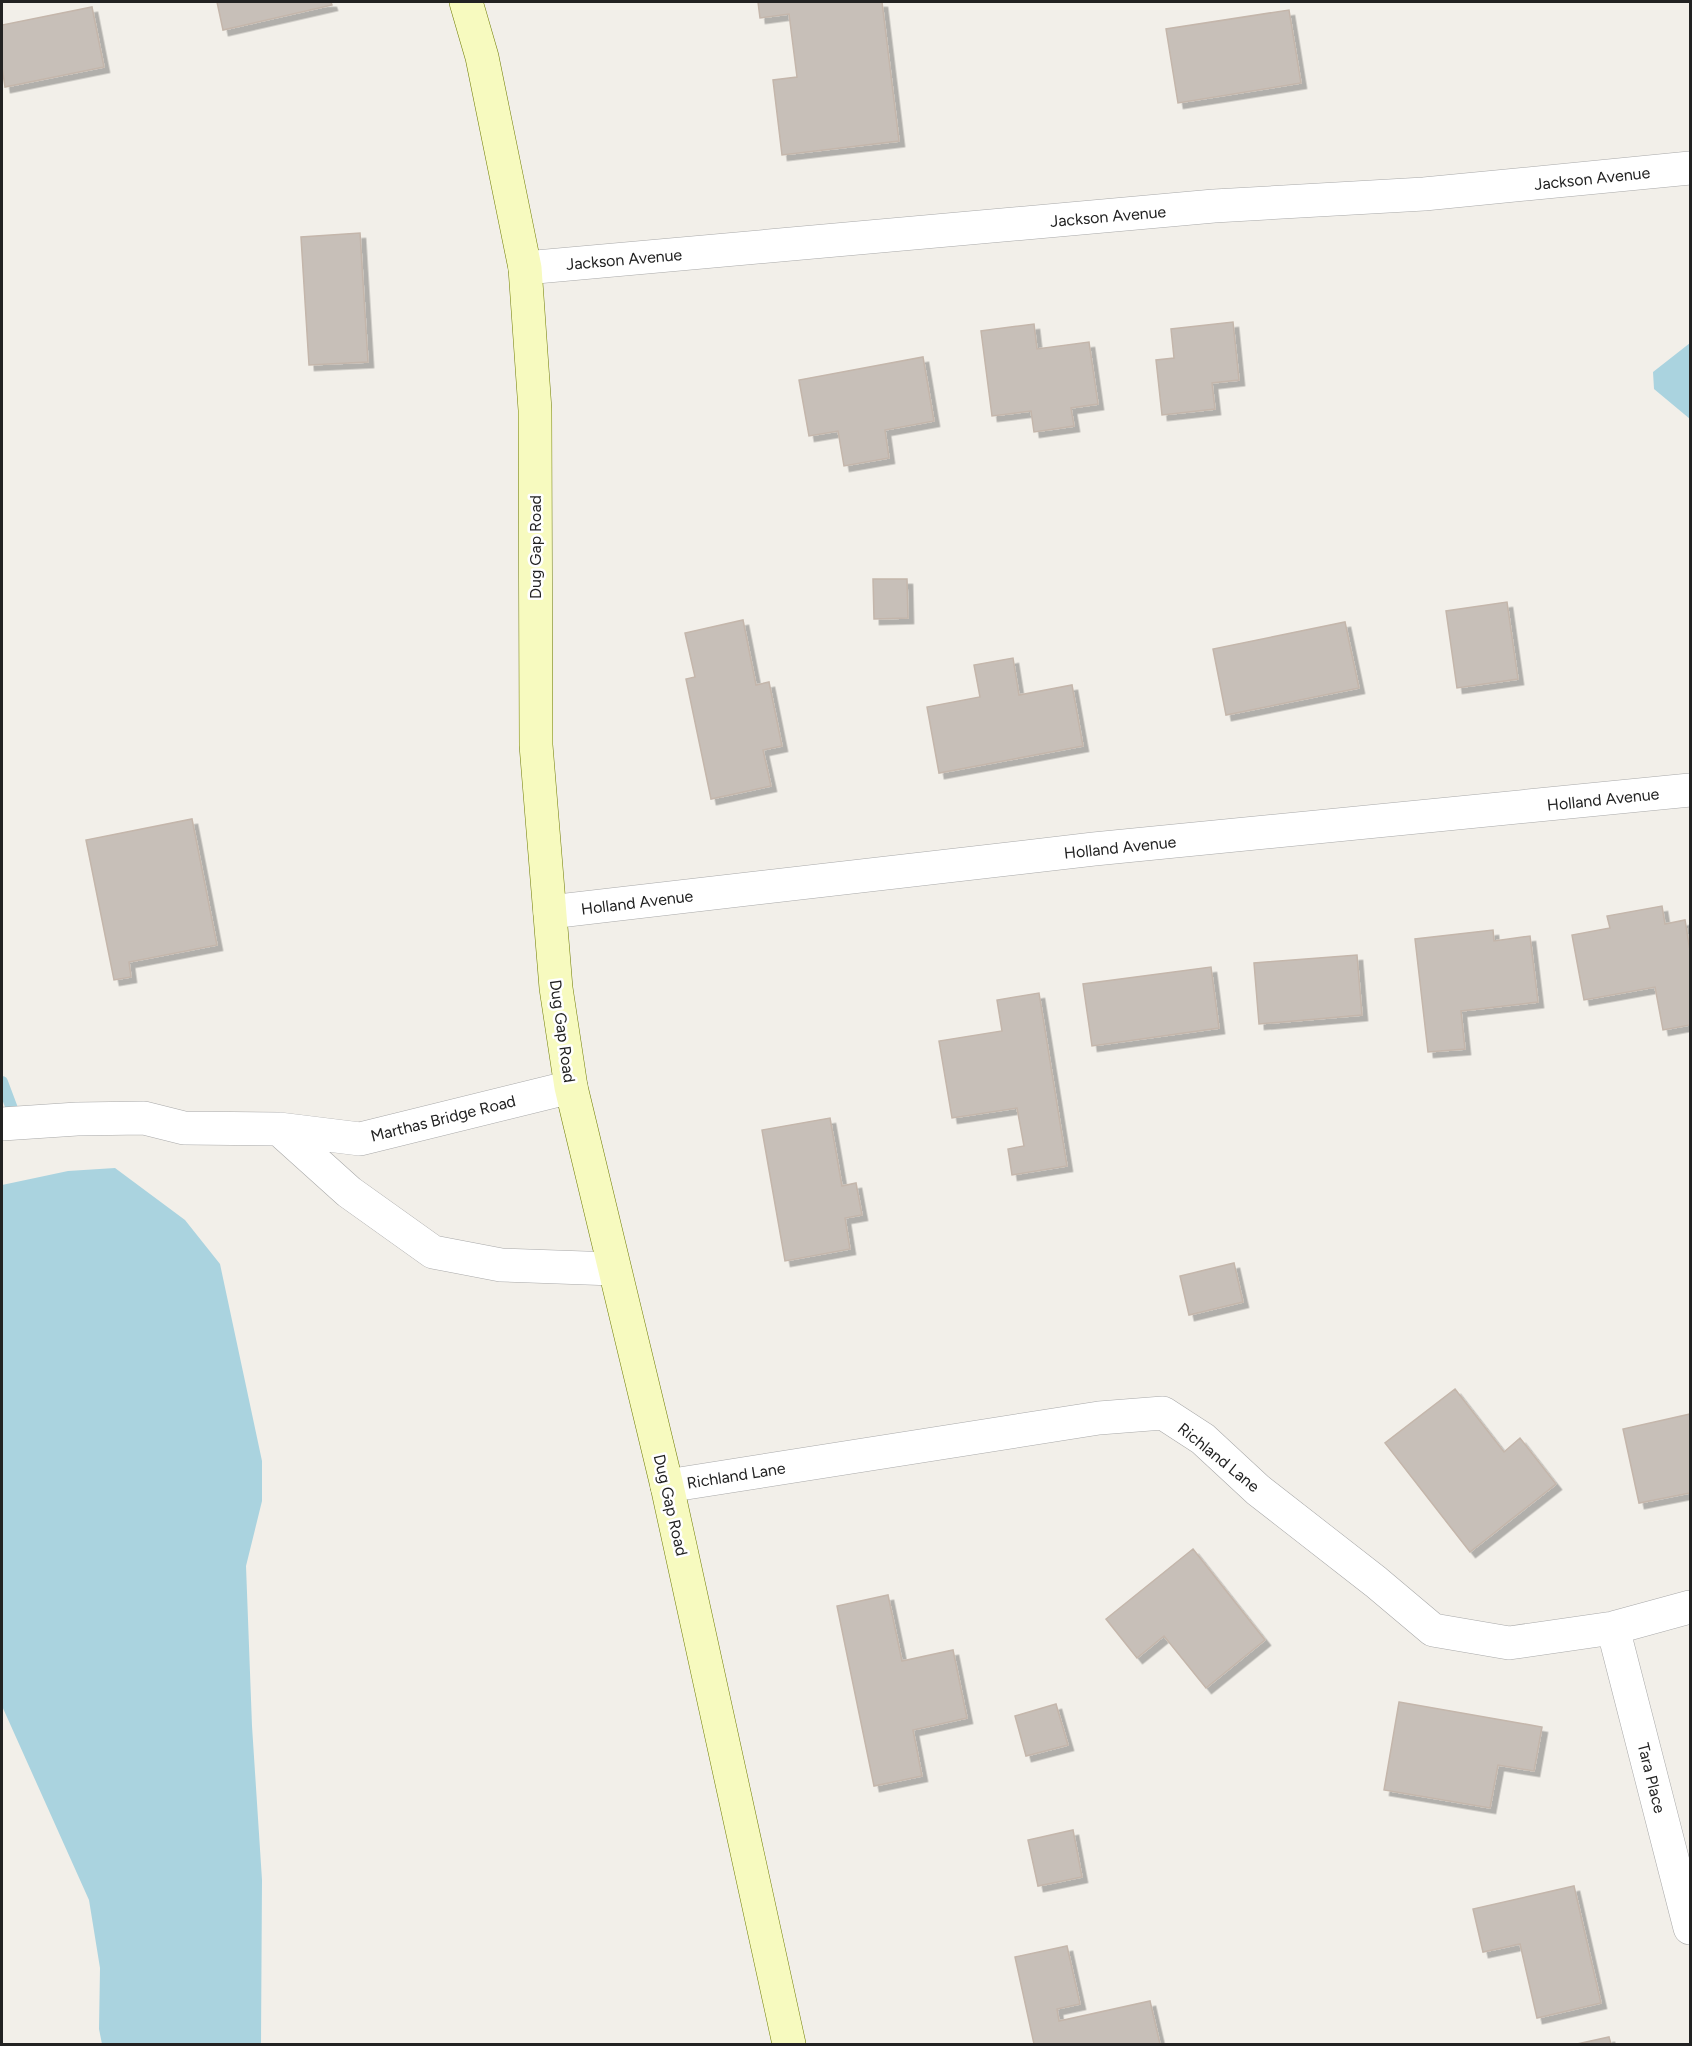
<svg xmlns="http://www.w3.org/2000/svg" width="1692" height="2046" font-family="Figtree,sans-serif">
<style>
.water{fill:#aad3df}
.lines{fill:none;stroke-linecap:round;stroke-linejoin:round}
.stream{stroke:#aad3df;stroke-width:12}
.building{fill:#c7bfb8;stroke:#c4b6ab;stroke-width:1.5;filter:url(#shadow)}
.street-casing{stroke:#a9a9a9;stroke-width:34}
.secondary-casing{stroke:#707d05;stroke-width:34}
.street{stroke:#fff;stroke-width:33}
.secondary{stroke:#f7fabf;stroke-width:33}
.labels{text-anchor:middle;stroke-width:5;stroke-linejoin:round;paint-order:stroke}
.street-label{font-size:16px;fill:#222;stroke:#fff}
</style>
<defs>
<filter id="shadow"><feDropShadow dx="5.5" dy="5.5" stdDeviation="0" flood-color="#0004"/></filter>
</defs>
<rect width="100%" height="100%" fill="#f2efe9"/>
<path class="water" d="M1690,343v76l-36,-30 -1,-17z
M115,1168l70,52 35,44 42,197v40l-16,65 6,160 10,154 -1,164h-159l-3,-15 1,-61 -11,-68 -87,-194v-521l66,-14z"/>
<g class="lines">
<path class="stream" d="M2,1082l15,40"/>
</g>
<path class="building" d="M217,2h114l1,3 -109,25z
M758,2h124l17,139 -117,14 -9,-75 24,-3 -8,-63 -29,4z
M92,7l12,60 -99,20 -3,-20v-42z
M1289,10l12,73 -123,20 -12,-74z
M360,233l8,129 -59,3 -8,-128z
M1233,322l6,58 -27,3 3,26 -53,6 -6,-55 18,-2 -3,-29z
M1034,324l3,25 52,-7 9,62 -27,4 3,18 -40,6 -3,-21 -39,5 -11,-85z
M923,357l11,64 -49,9 4,28 -45,8 -6,-35 -29,5 -10,-56z
M873,579h34l1,39 -34,1z
M1507,602l11,77 -61,9 -11,-77z
M743,620l13,65 13,-3 13,64 -19,4 8,36 -60,13 -25,-120 9,-2 -10,-44z
M1345,622l14,66 -133,27 -13,-66z
M1013,658l6,37 53,-10 11,61 -144,27 -12,-66 53,-10 -6,-32z
M192,819l25,126 -88,17 2,15 -17,3 -28,-140z
M1662,906l3,18 20,-4 5,31v74l-27,5 -8,-43 -71,13 -12,-65 38,-7 -3,-12z
M1493,930l1,11 36,-5 8,66 -77,9 4,38 -37,3 -13,-113z
M1357,955l5,60 -103,9 -5,-61z
M1211,967l8,61 -127,18 -9,-62z
M1039,993l28,173 -55,9 -4,-26 16,-3 -7,-38 -65,10 -13,-77 63,-10 -5,-31z
M830,1118l12,68 14,-3 6,32 -17,3 5,31 -65,12 -23,-131z
M1234,1263l9,39 -54,13 -9,-39z
M1455,1389l49,63 16,-14 36,46 -86,68 -85,-109z
M1690,1414v79l-51,10 -16,-74z
M1193,1549l72,91 -59,48 -42,-52 -27,22 -31,-39z
M888,1595l14,66 51,-11 14,68 -54,12 9,46 -48,10 -37,-180z
M1399,1702l143,25 -8,44 -36,-6 -8,43 -106,-18z
M1056,1704l12,41 -42,11 -11,-40z
M1073,1830l9,47 -44,9 -10,-46z
M1574,1886l27,117 -64,15 -17,-74 -37,8 -10,-43z
M1067,1946l13,58 -23,5 2,12 91,-20 10,43h-126l-19,-87z
M1609,2037l2,7h-34z"/>
<g class="lines">
<defs>
<path id="street" d="M525,268l689,-62 210,-12 266,-26
M550,912l544,-63 596,-59
M2,1124l75,-5 67,-1 40,10 95,1 81,10 211,-52
M279,1129l70,63 84,60 68,13 113,4
M667,1486l432,-68 64,-5 40,26 55,51 118,92 57,48 76,13 104,-15 77,-21
M1613,1628l77,300"/>
<path id="secondary" d="M466,2l16,55 43,211 10,142 1,335 20,243 15,99 96,399 122,558"/>
</defs>
<use href="#street" class="street-casing"/>
<use href="#secondary" class="secondary-casing"/>
<use href="#street" class="street"/>
<use href="#secondary" class="secondary"/>
</g>
<g class="labels">
<g class="street-label">
<text transform="translate(1592 178) rotate(-6)" y="6">Jackson Avenue</text>
<text transform="translate(1108 216) rotate(-5)" y="6">Jackson Avenue</text>
<text transform="translate(624 259) rotate(-5)" y="6">Jackson Avenue</text>
<text transform="translate(535 547) rotate(-90)" y="6">Dug Gap Road</text>
<text transform="translate(1603 799) rotate(-6)" y="6">Holland Avenue</text>
<text transform="translate(1120 847) rotate(-6)" y="6">Holland Avenue</text>
<text transform="translate(637 902) rotate(-7)" y="6">Holland Avenue</text>
<text transform="translate(563 1031) rotate(82)" y="6">Dug Gap Road</text>
<text transform="translate(443 1118) rotate(-14)" y="6">Marthas Bridge Road</text>
<text transform="translate(1219 1457) rotate(39)" y="6">Richland Lane</text>
<text transform="translate(736 1475) rotate(-9)" y="6">Richland Lane</text>
<text transform="translate(671 1505) rotate(77)" y="6">Dug Gap Road</text>
<text transform="translate(1652 1778) rotate(76)" y="6">Tara Place</text>
</g>
</g>
<rect width="1692" height="2046" fill="none" stroke="#222222" stroke-width="6"/>
</svg>
